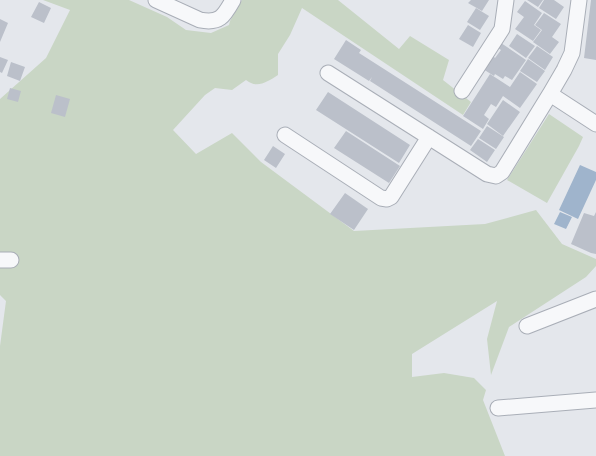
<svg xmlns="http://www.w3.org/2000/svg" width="596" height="456" font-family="'Fira Sans',sans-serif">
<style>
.green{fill:#c9d6c5}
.water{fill:#9fb4cc}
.building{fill:#bbc0ca}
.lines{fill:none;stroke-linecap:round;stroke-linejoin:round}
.street-casing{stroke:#a9aeb7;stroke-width:17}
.street{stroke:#f7f8fa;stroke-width:15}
</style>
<rect width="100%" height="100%" fill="#e4e7ec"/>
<path class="green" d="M43,0h86l38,17 19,13 25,3 18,-8 1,-4 12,-21h96l61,49 11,-13 39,24 -6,20 28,22 -8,13 -161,-107 -12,27 -12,19v21c-11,7 -21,14 -32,5l-14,10 -17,-2 -10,7 -32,35 23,24 36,-21 29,29 93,69 131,-7 51,-14 26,34 34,15v7l-10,11 -77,50 -18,48 -4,-36 10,-38 -85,53v23l32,-4 30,5 12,12 -3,10 22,56h-505v-110l6,-45 -6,-6v-196l46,-41 24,-48z
M549,114l34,23 -4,9 -32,57 -40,-23z"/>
<path class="water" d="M580,165l16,7v8l-18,39 -19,-9z
M560,212l12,5 -6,12 -12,-5z"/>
<path class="building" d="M471,0h18l-7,11 -14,-8z
M527,0h16l-5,7z
M544,0h10l10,7 -8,12 -17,-11z
M591,0h5v60l-12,-2z
M525,1l17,12 -8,12 7,5 -8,11 -18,-12 9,-12 -7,-5z
M39,2l12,6 -7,15 -13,-6z
M476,8l13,8 -9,14 -13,-8z
M544,13l17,11 -9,13 7,5 -9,12 -17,-12 9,-12 -7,-5z
M0,19l8,4 -8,19z
M468,25l13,8 -8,14 -14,-8z
M517,34l18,12 -9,12 -17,-12z
M346,40l15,10 -2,3 122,78 -10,15 -101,-65 2,-4 -3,4 -35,-22z
M501,43l25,17 -14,20 -7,-4 -2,3 -8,-5 -1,2 -11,-7 10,-13 2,2 6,-8 -3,-2z
M537,46l16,11 -8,13 -17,-12z
M0,57l8,3 -6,13 -2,-1z
M528,59l17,12 -8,11 -17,-11z
M11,62l14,5 -5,14 -13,-5z
M520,72l17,12 -17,24 -17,-12 -7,11 -5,-3 -7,11 5,4 -6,10 -20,-13 27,-42 20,13z
M10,88l11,3 -3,11 -11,-3z
M328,92l82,53 -11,18 -83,-53z
M56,95l14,4 -5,18 -14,-4z
M503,100l17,12 -17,24 -16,-12z
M487,126l17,11 -8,12 -17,-11z
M346,131l54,35 -11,17 -55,-35z
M478,139l17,11 -8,12 -17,-12z
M273,146l12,8 -9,14 -12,-8z
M345,193l23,16 -14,21 -24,-16z
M596,212v42l-5,-1 -20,-9 13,-31 10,3z"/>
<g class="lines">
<defs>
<path id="street" d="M156,0l44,20c20,4 24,-4 33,-20
M328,73l159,101 9,2 6,-4 48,-78 46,30
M462,91l40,-62 4,-29
M550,94l14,-24 8,-17 7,-53
M285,135l96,63 6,1 4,-2 38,-60
M0,260h11
M527,326l69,-27
M498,408l98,-8"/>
</defs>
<use href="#street" class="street-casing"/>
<use href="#street" class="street"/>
</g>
</svg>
